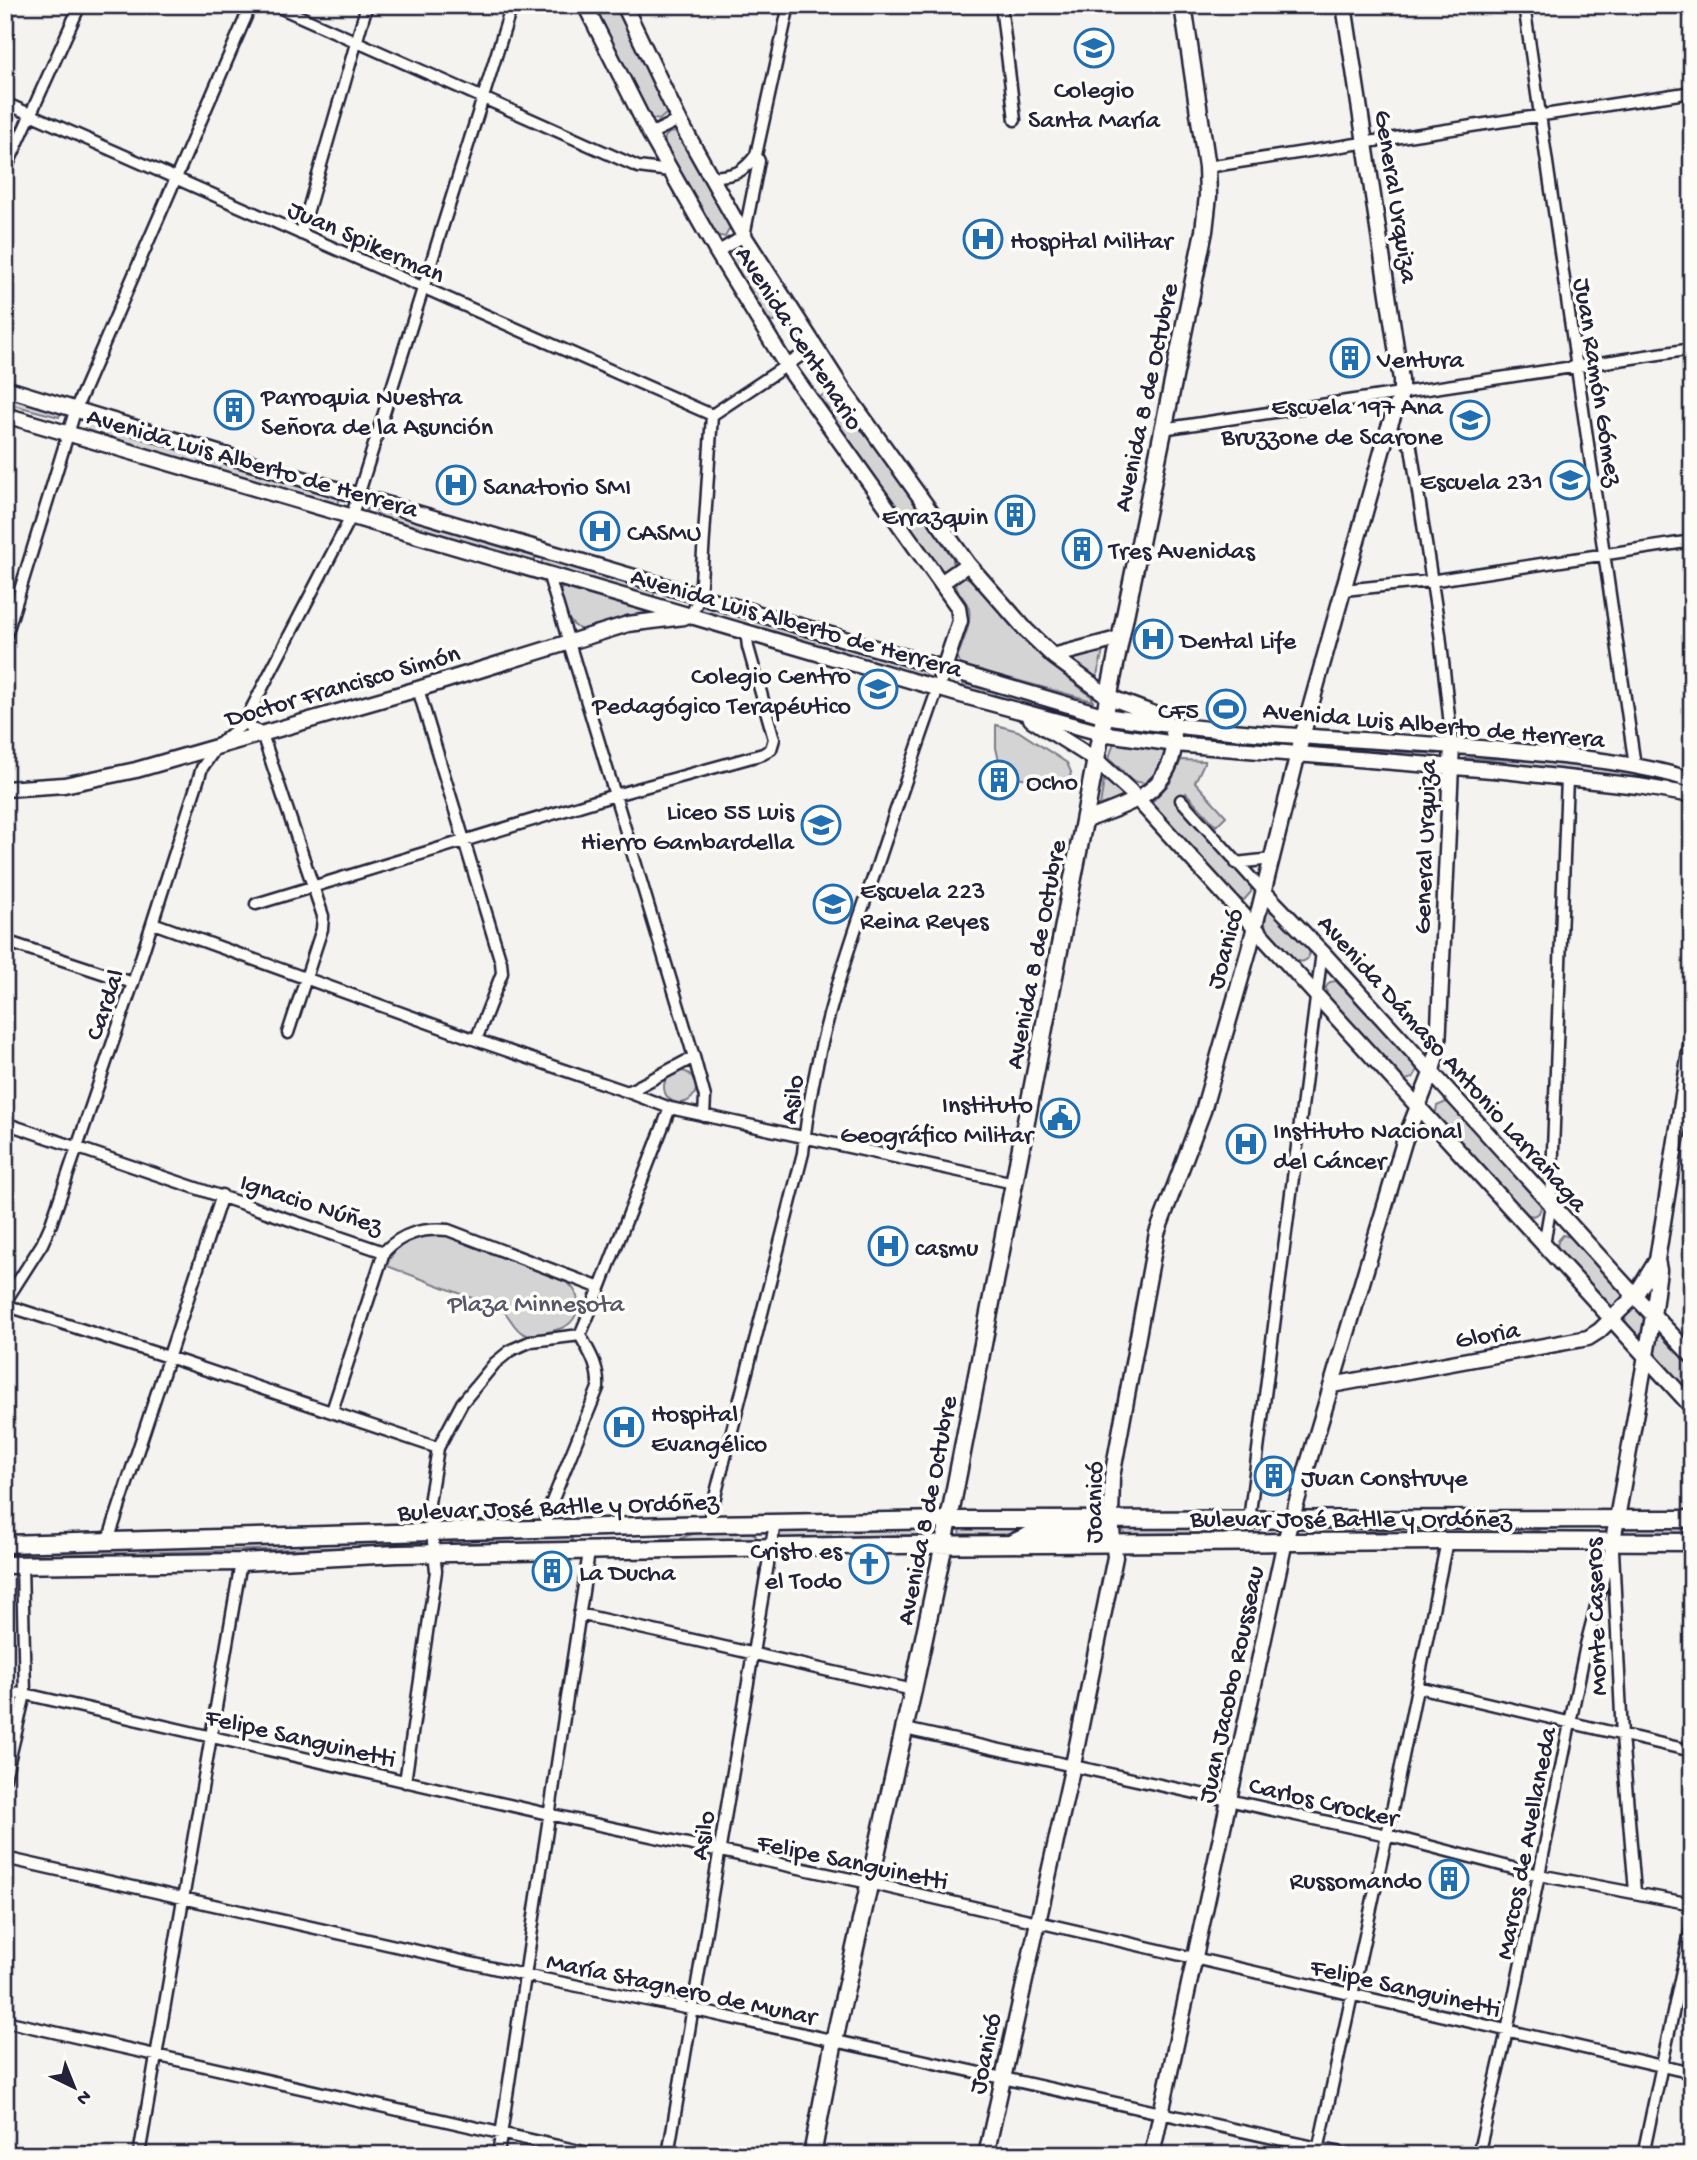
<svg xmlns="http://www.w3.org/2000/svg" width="1697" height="2160" font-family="'Gochi Hand',sans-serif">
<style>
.green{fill:#d5d4d5;stroke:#7c7b88;stroke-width:2}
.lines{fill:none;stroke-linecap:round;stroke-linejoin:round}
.street-casing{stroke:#22223b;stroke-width:15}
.secondary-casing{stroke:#22223b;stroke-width:19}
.primary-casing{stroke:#22223b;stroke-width:21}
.street{stroke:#fdfcf7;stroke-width:10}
.secondary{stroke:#fdfcf7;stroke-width:14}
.primary{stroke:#fdfcf7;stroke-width:16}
.labels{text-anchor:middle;stroke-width:7;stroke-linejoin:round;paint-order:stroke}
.poi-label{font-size:26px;fill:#22223b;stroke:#fdfcf7;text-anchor:start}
.street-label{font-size:26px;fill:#22223b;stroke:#fdfcf7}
.park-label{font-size:26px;fill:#585769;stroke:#fdfcf7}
</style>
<rect width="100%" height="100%" fill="#f4f3ef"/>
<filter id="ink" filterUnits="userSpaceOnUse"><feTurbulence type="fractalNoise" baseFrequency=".0143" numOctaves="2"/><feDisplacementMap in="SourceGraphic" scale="14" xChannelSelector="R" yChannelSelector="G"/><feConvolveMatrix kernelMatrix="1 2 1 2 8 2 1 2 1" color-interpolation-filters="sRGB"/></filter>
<g filter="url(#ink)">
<path class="green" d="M593,5h23l50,103v6l-7,6 -9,-2 -2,-3z
M676,132l5,3 50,91 -6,11 -10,-2 -51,-89 1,-9 4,-4z
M741,250l7,3 34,56c-1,7 -3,13 -10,13l-7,-3 -34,-56 1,-7z
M829,391l10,6 114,159v10l-7,6 -7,-3 -119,-165v-7z
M5,395l56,16 -2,6 -54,-14z
M88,420l252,77 -2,8 -254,-75z
M368,506l168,50 -2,7 -169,-50z
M543,558l111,33v7l-113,-33z
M964,576l8,4 74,81 46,36 1,4 -132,-36 -4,-7c5,-14 15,-35 12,-49 -3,-13 -17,-17 -12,-30z
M564,586l102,28 -21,4 -7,-3 -46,11 -5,5c-21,-3 -22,-23 -27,-40z
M701,605l225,67 -2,7 -225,-67z
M1100,649l3,2 -7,28 -25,-19 -1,-2z
M964,684l117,31 -1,6 -119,-32z
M996,725l22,6 49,32 4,9 -3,15 -66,-13 -6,-26z
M1186,733l85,9 3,2 -3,3 -86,-10z
M1114,742l50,7 1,2 -9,24 -12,8 -11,-2 -24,-23z
M1316,746l46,3 80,1 -5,4 -54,-3 -39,2 -30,-2z
M1465,758l115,4 43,7 68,17 -116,-14 -112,-9 -1,-3z
M1181,760l24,1 -10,21 31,34 -10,10 -30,-33 -10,10 75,82v7l-7,8 -7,-1 -85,-94v-3l18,-19z
M1105,778l19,19 -24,9 4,-26z
M1270,911l10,7 29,31c2,11 -6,15 -15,11 -12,-12 -33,-27 -29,-45z
M1336,981l77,81 4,9 -4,7 -7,2 -7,-4 -72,-79 -1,-10 4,-5z
M664 1087a16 16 0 1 1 32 0a16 16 0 1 1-32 0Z
M1446,1102l3,1 90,97 2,7 -2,6 -6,3 -7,-2 -91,-98 2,-10z
M427,1235l23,1 118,47c15,12 13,37 -6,45 -11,4 -27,7 -38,6 -11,-5 -13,-18 -23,-25l-114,-43c6,-20 21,-27 40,-31z
M1563,1235l11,3 50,55v5l-11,10 -56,-61 1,-6z
M1634,1306l11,14 -5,17c-7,-5 -17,-14 -15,-24z
M1659,1332l33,35v29l-38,-41 -1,-5 3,-17z
M1625,1526h67v7l-68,1 -2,-6z
M1041,1527l-34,8 -47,-1 1,-6z
M1124,1527h155l1,2 -3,4 -152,1 -3,-5z
M1404,1527h188l-49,2 -26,5h-208l83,-4z
M923,1528l3,3 -3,4 -141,3 -5,-3 4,-4h8z
M752,1532l4,4 -3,4 -152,2 81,-4c20,-10 48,-6 70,-6z
M572,1536v8l-119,1 -3,-2 4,-3z
M421,1541l2,3 -2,2 -416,10v-5z"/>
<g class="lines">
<defs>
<path id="street" d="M274,5l364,162 32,4
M1001,5l14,115
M1524,5l111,761
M1691,5l1,9
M5,103l707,312
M650,134l29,-14
M1207,167l485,-75
M5,171l75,-166
M710,177c24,-2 31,-2 46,-22
M301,234l66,-229
M717,252l27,-16 15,-75 -3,-6 33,-150
M712,415l102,-68
M1162,429l530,-80
M1388,430l13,5 10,12 29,187 12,110
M548,573l146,484 11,40 -1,19
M1344,590l86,-9 262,-40
M690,616l10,-19 12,-182
M5,639l71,-231 175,-403
M418,689l83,273 1,11 -26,67
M244,723l18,11 61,182 -1,13 -34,104
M1181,800l83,92
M1236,863l36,-4
M256,904l359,-109 148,-41 8,-5 3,-10 -26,-92 -2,-16
M153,923l323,117 152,52 66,-35
M5,941l128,42
M628,1092l42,16 344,75
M5,1123l379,129
M1544,1245l7,-41 16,-426
M5,1302l37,-58 9,-20 82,-241 69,-215 15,-22 27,-23 108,-208 160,-510
M5,1305l163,52 270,91
M580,1335l20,-47 70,-180
M332,1411l52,-159c18,-19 39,-24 64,-22l152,58
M1249,1520l73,-568
M708,1524l95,-371c9,-96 39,-187 71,-278 21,-63 42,-125 64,-187
M544,1529l3,-15 51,-126c1,-22 -8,-35 -18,-53
M108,1541l114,-346
M1613,1550l9,186 13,156
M579,1614l334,76
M1418,1687l274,64
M5,1693l20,1 523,120 321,69 823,190
M905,1729l482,106 152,40 153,29
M5,1778l20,-84 -3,-130
M405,1782l31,-211 -7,-68 9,-55 24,-45 33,-40 16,-13 21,-9 48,-6
M5,1858l519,117 167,34 659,146
M5,2021l592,134
M139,2155l102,-593
M498,2155l91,-603
M668,2155l107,-632
M1317,2155l70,-320 60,-294
M1478,2155l29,-124 79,-386 27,-104
M1643,2155l49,-232"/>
<path id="secondary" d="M585,5l65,129 67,118 69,113 172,242 2,14 -19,56
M624,5l55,115 65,116 98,152 126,176 58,66 27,26 56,41 48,18 14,10c5,13 4,24 -1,38 -14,36 -51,44 -84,57
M5,388l354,108 747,220c134,22 272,22 408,35 60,6 120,11 178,29
M5,415l952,279 144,39 74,11 329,27 134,15 54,9
M941,583l27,-19
M1053,656l68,-18
M1031,719l65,41 34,31 562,616
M5,789l59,-4 72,-15 282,-81 210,-65 56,-7
M1264,892l58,60 313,344 57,60
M1332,1385l256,-47 11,-7 36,-35 22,-36
M1613,1541l40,-225 6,-46 -2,-10 35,-221
M1010,1543l22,-10 67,-1 9,-5 3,-7
M986,2155l87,-390 42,-208 -4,-37 1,-43 45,-244 46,-122 46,-161 53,-213 86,-307 13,-36v-14l-57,-375
M1152,2155l133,-614 119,-399 28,-71 6,-24 14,-303"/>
<path id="primary" d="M5,1544l703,-20 241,-4 743,-1
M5,1565l236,-3 156,-8 497,-9 553,-4 245,1
M812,2155l22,-114 79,-351 36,-170 152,-787 103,-502 4,-35 -1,-29 -24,-162"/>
</defs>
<use href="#street" class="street-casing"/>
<use href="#secondary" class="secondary-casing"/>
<use href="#primary" class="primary-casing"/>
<use href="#street" class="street"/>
<use href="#secondary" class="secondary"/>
<use href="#primary" class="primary"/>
</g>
</g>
<defs>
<symbol id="school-ring" viewBox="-11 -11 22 22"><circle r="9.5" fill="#fdfcf7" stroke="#1f6fb2" stroke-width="1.5"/><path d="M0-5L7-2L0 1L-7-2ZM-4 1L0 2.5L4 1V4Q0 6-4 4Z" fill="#1f6fb2"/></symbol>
<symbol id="hospital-ring" viewBox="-11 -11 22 22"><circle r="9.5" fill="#fdfcf7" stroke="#1f6fb2" stroke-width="1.5"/><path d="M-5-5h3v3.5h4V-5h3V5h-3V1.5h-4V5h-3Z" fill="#1f6fb2"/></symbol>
<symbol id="building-ring" viewBox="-11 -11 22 22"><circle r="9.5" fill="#fdfcf7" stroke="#1f6fb2" stroke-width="1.5"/><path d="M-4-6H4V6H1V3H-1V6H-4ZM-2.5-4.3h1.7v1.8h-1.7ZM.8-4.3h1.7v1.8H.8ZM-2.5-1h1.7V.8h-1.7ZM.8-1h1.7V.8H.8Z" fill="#1f6fb2"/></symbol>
<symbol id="stadium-ring" viewBox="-11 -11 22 22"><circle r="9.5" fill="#fdfcf7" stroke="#1f6fb2" stroke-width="1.5"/><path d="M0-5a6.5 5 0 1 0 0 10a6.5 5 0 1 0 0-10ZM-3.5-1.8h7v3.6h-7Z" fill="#1f6fb2"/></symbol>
<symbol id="civic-ring" viewBox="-11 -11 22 22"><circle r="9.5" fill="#fdfcf7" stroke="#1f6fb2" stroke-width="1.5"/><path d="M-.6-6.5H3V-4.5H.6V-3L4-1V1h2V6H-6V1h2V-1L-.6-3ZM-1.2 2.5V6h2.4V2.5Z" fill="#1f6fb2"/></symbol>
<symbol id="church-ring" viewBox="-11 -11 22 22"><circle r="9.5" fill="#fdfcf7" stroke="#1f6fb2" stroke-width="1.5"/><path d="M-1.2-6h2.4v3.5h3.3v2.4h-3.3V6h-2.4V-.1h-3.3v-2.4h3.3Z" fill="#1f6fb2"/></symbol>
</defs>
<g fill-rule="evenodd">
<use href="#school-ring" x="1072" y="26" width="44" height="44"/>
<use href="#hospital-ring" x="961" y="217" width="44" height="44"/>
<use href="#building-ring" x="1328" y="336" width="44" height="44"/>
<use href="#building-ring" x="212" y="388" width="44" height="44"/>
<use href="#school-ring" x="1448" y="398" width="44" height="44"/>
<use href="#school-ring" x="1548" y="458" width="44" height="44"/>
<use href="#hospital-ring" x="434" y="463" width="44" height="44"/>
<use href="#building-ring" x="993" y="493" width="44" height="44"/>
<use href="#hospital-ring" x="578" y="509" width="44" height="44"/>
<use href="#building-ring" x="1060" y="527" width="44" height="44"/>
<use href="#hospital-ring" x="1131" y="617" width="44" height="44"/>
<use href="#school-ring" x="856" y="667" width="44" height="44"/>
<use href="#stadium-ring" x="1204" y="687" width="44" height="44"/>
<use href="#building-ring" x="977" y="758" width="44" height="44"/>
<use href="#school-ring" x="799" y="803" width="44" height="44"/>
<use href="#school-ring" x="811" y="882" width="44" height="44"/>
<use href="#civic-ring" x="1038" y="1096" width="44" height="44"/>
<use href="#hospital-ring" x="1224" y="1122" width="44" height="44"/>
<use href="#hospital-ring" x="866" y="1224" width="44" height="44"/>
<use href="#hospital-ring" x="602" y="1405" width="44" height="44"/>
<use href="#building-ring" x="1252" y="1454" width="44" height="44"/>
<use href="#church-ring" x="847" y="1542" width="44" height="44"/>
<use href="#building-ring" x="530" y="1549" width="44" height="44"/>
<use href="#building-ring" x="1427" y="1857" width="44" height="44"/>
</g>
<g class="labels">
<g class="poi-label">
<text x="1094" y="97" text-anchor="middle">Colegio<tspan x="1094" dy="30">Santa María</tspan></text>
<text x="1010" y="248">Hospital Militar</text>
<text x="1377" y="367">Ventura</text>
<text x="261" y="404">Parroquia Nuestra<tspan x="261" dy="30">Señora de la Asunción</tspan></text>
<text x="1443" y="414" text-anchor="end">Escuela 197 Ana<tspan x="1443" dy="30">Bruzzone de Scarone</tspan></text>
<text x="1543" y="489" text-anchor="end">Escuela 231</text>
<text x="483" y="494">Sanatorio SMI</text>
<text x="988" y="524" text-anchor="end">Errazquin</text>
<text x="627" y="540">CASMU</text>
<text x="1109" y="558">Tres Avenidas</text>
<text x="1180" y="648">Dental Life</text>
<text x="851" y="683" text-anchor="end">Colegio Centro<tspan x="851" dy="30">Pedagógico Terapéutico</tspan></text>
<text x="1199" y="718" text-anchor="end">CF5</text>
<text x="1026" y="789">Ocho</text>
<text x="794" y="819" text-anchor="end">Liceo 55 Luis<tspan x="794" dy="30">Hierro Gambardella</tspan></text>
<text x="860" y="898">Escuela 223<tspan x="860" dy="30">Reina Reyes</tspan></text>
<text x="1033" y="1112" text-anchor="end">Instituto<tspan x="1033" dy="30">Geográfico Militar</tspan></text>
<text x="1273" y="1138">Instituto Nacional<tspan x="1273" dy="30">del Cáncer</tspan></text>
<text x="915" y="1255">casmu</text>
<text x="651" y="1421">Hospital<tspan x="651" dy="30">Evangélico</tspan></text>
<text x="1301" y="1485">Juan Construye</text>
<text x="842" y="1558" text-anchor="end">Cristo es<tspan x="842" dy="30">el Todo</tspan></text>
<text x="579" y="1580">La Ducha</text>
<text x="1422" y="1888" text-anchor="end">Russomando</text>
</g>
<g class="street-label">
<text transform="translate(1398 196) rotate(81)" y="9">General Urquiza</text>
<text transform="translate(367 240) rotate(24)" y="9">Juan Spikerman</text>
<text transform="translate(801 337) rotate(57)" y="9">Avenida Centenario</text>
<text transform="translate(1600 382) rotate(81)" y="9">Juan Ramón Gómez</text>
<text transform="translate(1144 397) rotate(-78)" y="9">Avenida 8 de Octubre</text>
<text transform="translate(253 461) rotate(16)" y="9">Avenida Luis Alberto de Herrera</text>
<text transform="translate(797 621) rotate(16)" y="9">Avenida Luis Alberto de Herrera</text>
<text transform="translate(342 684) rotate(-16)" y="9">Doctor Francisco Simón</text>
<text transform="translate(1434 723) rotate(5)" y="9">Avenida Luis Alberto de Herrera</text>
<text transform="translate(1423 847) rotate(-88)" y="9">General Urquiza</text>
<text transform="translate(1223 948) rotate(-75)" y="9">Joanicó</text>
<text transform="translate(1034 954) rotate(-79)" y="9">Avenida 8 de Octubre</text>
<text transform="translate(103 1004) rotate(-71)" y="9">Cardal</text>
<text transform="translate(1454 1062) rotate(48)" y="9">Avenida Dámaso Antonio Larrañaga</text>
<text transform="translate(790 1099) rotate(-81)" y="9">Asilo</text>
<text transform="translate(312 1202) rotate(18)" y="9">Ignacio Núñez</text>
<text transform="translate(1487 1333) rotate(-10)" y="9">Gloria</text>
<text transform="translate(1092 1502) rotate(-89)" y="9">Joanicó</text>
<text transform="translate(558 1505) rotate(-2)" y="9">Bulevar José Batlle y Ordóñez</text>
<text transform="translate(925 1510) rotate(-79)" y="9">Avenida 8 de Octubre</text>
<text x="1351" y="1526">Bulevar José Batlle y Ordóñez</text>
<text transform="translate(1594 1617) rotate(-92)" y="9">Monte Caseros</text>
<text transform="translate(1229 1684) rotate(-78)" y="9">Juan Jacobo Rousseau</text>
<text transform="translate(301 1736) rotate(13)" y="9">Felipe Sanguinetti</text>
<text transform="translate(1324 1800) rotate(13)" y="9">Carlos Crocker</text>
<text transform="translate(701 1835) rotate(-80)" y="9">Asilo</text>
<text transform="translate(1524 1843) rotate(-79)" y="9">Marcos de Avellaneda</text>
<text transform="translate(853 1860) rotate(12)" y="9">Felipe Sanguinetti</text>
<text transform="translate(1406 1986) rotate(13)" y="9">Felipe Sanguinetti</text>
<text transform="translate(682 1987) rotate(12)" y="9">María Stagnero de Munar</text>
<text transform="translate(983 2053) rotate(-78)" y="9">Joanicó</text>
</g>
<g class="park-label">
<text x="536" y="1311">Plaza Minnesota</text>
</g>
</g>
<rect width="1697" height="2160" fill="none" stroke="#fdfcf7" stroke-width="28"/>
<rect x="14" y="14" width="1669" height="2132" fill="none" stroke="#22223b" stroke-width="2.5" filter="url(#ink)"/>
<g transform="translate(74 2087) rotate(137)" stroke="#fdfcf7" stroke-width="5" paint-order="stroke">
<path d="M0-5L12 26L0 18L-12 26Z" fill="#22223b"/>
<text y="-10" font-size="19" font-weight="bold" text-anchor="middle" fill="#22223b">N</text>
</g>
</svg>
